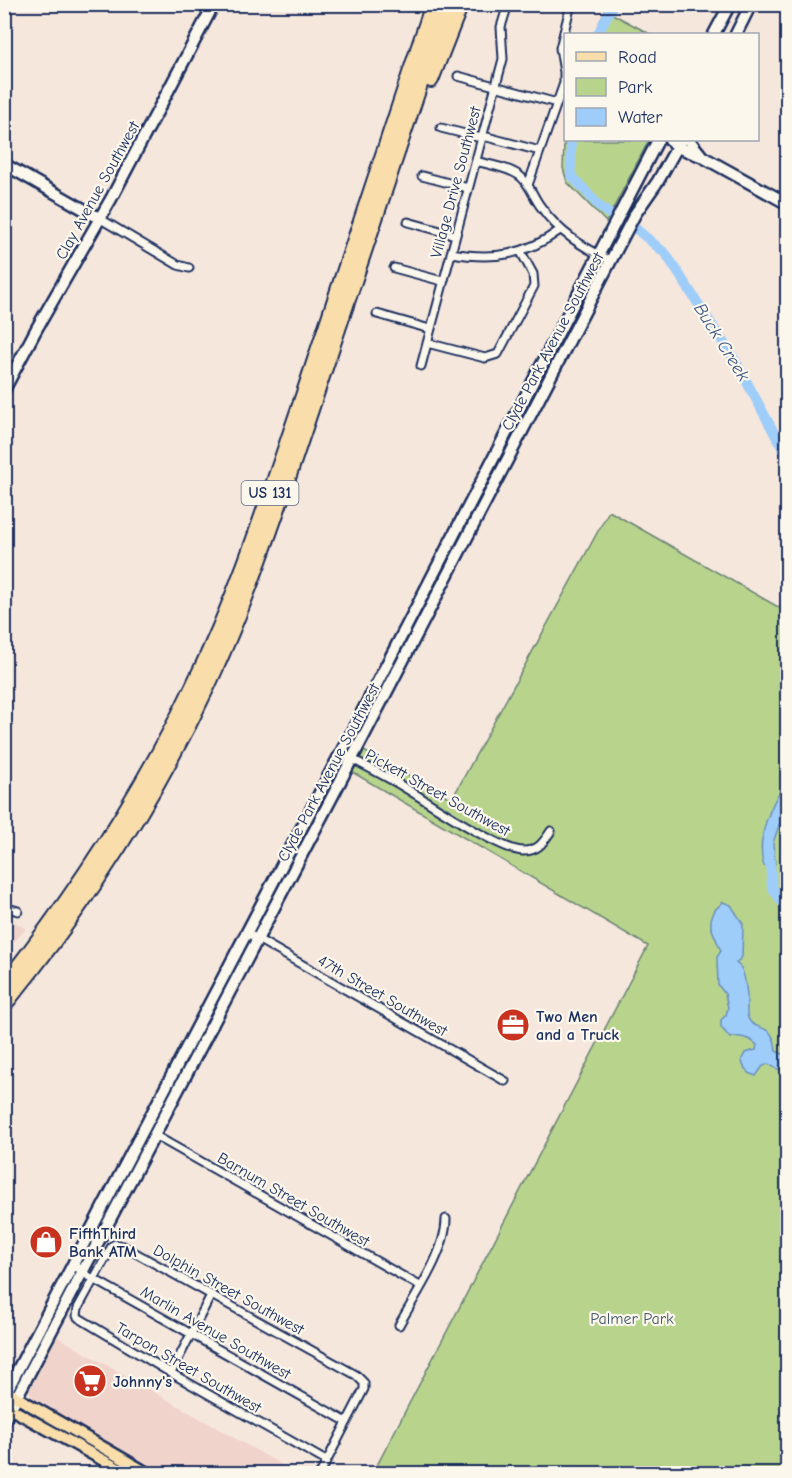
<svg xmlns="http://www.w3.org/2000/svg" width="792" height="1478" font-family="'Comic Neue',sans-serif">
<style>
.built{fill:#f0d4cc}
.green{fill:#b8d48c;stroke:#6a8275;stroke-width:1.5}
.water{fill:#9ecdfa;stroke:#6a8ebc;stroke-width:1.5}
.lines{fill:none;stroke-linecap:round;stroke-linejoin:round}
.river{stroke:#9ecdfa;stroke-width:10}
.street-casing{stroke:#1b2f5e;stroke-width:11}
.secondary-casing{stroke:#1b2f5e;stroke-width:15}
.primary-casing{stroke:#1b2f5e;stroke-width:15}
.highway-casing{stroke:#1b2f5e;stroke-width:18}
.street{stroke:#fbf7ec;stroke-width:7}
.secondary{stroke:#fbf7ec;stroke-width:10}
.primary{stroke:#f9deab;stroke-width:10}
.highway{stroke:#f9deab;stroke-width:14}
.labels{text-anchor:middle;stroke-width:4.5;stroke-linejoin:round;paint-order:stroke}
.shield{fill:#fbf7ec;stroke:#5e6b89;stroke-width:1.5}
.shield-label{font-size:15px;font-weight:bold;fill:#1b2f5e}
.street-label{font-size:16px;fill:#1b2f5e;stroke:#fbf7ec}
.poi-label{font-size:16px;font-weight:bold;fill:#1b2f5e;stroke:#fbf7ec;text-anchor:start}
.park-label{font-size:16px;fill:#42586a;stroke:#fbf7ec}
.water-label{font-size:18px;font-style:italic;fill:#3c5685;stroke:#fbf7ec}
</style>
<rect width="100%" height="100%" fill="#f6e7dd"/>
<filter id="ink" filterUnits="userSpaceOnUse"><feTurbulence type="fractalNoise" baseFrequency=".0167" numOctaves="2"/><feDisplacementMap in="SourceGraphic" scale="12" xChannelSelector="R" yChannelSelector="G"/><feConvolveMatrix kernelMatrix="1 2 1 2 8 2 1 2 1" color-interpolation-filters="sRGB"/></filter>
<g filter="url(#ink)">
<path class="built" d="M5,916l21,13 -21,22z
M54,1335l242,138h-136l-126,-72 -6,-12z"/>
<path class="green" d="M605,10l45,24h-56z
M565,121l1,19h83l-43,82 -39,-40 -4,-14z
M609,511l178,101v861h-414l275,-527 -296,-174 12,-21 88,48z"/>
<path class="water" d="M787,781v21l-14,41 2,21 -11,2c-9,-26 7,-64 23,-85z
M723,902l8,3 12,19 -1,33 -6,6c2,2 6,5 6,7 3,6 6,28 5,33 0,5 -1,10 1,15 6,15 26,2 28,33l11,5v14h-7l-12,-6 -5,2 -7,10c-8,-2 -14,-9 -14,-17l3,-6 11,-3 1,-5c-7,-7 -18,-10 -27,-7l-9,-11v-7l5,-5 2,-7 -3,-14 -7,-9 -1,-28 4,-6 -10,-24v-8l4,-9z"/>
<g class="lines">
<path class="river" d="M598,34l15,-30
M571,140v35l28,31 13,10
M635,228l31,26 70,108 49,91 3,17
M769,852l3,35 16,24"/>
<defs>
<path id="street" d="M458,76l99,27
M441,128l36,9h10l53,14
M476,161c13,4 32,6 44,15 10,8 13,21 21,31 18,26 42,40 70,54
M422,176l46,12
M528,185l36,-102v-11l-4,-24 11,-44
M99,218l79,47 11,3
M408,222l47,13
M451,253c42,7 74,3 109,-23
M394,268l48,13
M377,314l53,15
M427,343l58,15 13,-4 36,-68 -1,-12 -12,-22
M421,366l82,-307 -2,-32 7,-23
M341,753c20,11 41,21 61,33 24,14 98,65 121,65 15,0 20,-8 28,-20
M4,907l14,4
M247,933l258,148
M154,1135l266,151
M74,1264l9,9 264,149
M399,1325c16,-29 47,-73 47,-106
M171,1373l40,-78
M320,1474l44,-85v-6l-8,-8 -233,-129 -8,-2 -3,2 -34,62 -1,8 2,2 92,55 155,88"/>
<path id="secondary" d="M714,34l16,-30
M736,34l15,-30
M670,140l7,7 24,9 87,48
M689,140l12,15
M4,164l95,54
M4,390l33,-62 74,-129 103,-195
M4,1396l354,-676 300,-580
M4,1421l326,-620 305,-587 23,-33 23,-41"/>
<path id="primary" d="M4,1390l145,84
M4,1405l124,69"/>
<path id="highway" d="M431,80l30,-76
M4,985c74,-94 139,-194 190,-301 44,-90 74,-185 106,-279 45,-133 88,-267 133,-401
M4,1005c81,-99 151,-206 205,-322 27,-58 49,-117 70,-178l168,-501"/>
</defs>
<use href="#street" class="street-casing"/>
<use href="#secondary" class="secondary-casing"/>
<use href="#primary" class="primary-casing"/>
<use href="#highway" class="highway-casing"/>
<use href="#street" class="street"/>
<use href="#secondary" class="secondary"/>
<use href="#primary" class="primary"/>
<use href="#highway" class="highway"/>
</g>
</g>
<defs>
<symbol id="office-disc" viewBox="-11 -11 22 22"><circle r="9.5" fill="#c8321e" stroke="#fbf7ec"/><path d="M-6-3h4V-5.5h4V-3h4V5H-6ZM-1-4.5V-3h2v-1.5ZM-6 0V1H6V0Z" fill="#fff"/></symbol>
<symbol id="shop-disc" viewBox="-11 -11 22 22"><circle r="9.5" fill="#c8321e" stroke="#fbf7ec"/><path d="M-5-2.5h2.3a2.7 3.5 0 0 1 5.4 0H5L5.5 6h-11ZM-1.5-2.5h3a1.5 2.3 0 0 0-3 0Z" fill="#fff"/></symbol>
<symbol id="supermarket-disc" viewBox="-11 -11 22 22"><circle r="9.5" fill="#c8321e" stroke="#fbf7ec"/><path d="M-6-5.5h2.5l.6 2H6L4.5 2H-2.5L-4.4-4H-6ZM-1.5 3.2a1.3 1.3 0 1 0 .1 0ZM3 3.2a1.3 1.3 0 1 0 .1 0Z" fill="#fff"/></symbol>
</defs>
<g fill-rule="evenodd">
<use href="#office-disc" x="494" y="1006" width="38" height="38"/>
<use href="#shop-disc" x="27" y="1223" width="38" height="38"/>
<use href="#supermarket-disc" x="71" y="1362" width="38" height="38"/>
</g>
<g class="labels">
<rect class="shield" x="241.5" y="481" width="57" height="24" rx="4.5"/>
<g class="shield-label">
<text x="270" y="498">US 131</text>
</g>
<g class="street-label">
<text transform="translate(455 182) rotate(-75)" y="6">Village Drive Southwest</text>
<text transform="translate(97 190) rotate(-61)" y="6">Clay Avenue Southwest</text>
<text transform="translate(552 341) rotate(-62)" y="6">Clyde Park Avenue Southwest</text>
<text transform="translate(328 772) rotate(-62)" y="6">Clyde Park Avenue Southwest</text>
<text transform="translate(438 792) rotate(29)" y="6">Pickett Street Southwest</text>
<text transform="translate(383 995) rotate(30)" y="6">47th Street Southwest</text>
<text transform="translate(294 1199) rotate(30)" y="6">Barnum Street Southwest</text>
<text transform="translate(229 1289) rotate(29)" y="6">Dolphin Street Southwest</text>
<text transform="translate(216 1332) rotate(30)" y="6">Marlin Avenue Southwest</text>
<text transform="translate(189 1367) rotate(30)" y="6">Tarpon Street Southwest</text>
</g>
<g class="poi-label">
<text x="536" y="1022">Two Men<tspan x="536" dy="18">and a Truck</tspan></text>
<text x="69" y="1239">FifthThird<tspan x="69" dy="18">Bank ATM</tspan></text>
<text x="113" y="1387">Johnny's</text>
</g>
<g class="park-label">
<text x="632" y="1324">Palmer Park</text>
</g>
<g class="water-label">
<text transform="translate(722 342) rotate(58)" y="6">Buck Creek</text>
</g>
</g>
<rect width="792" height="1478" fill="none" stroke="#fbf7ec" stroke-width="24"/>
<rect x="12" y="12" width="768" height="1454" fill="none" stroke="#1b2f5e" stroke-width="2" filter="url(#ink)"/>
<rect x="564" y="33" width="195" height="108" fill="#fbf7ec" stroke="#a1a7b3" stroke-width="1.5"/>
<rect x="576" y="52" width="30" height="9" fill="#f9deab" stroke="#a1a7b3" stroke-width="1.5"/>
<text x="618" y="63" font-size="18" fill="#1b2f5e">Road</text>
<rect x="576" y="78" width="30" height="18" fill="#b8d48c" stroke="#a1a7b3" stroke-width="1.5"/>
<text x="618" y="93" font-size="18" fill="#1b2f5e">Park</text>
<rect x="576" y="108" width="30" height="18" fill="#9ecdfa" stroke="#a1a7b3" stroke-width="1.5"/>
<text x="618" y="123" font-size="18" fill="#1b2f5e">Water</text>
</svg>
